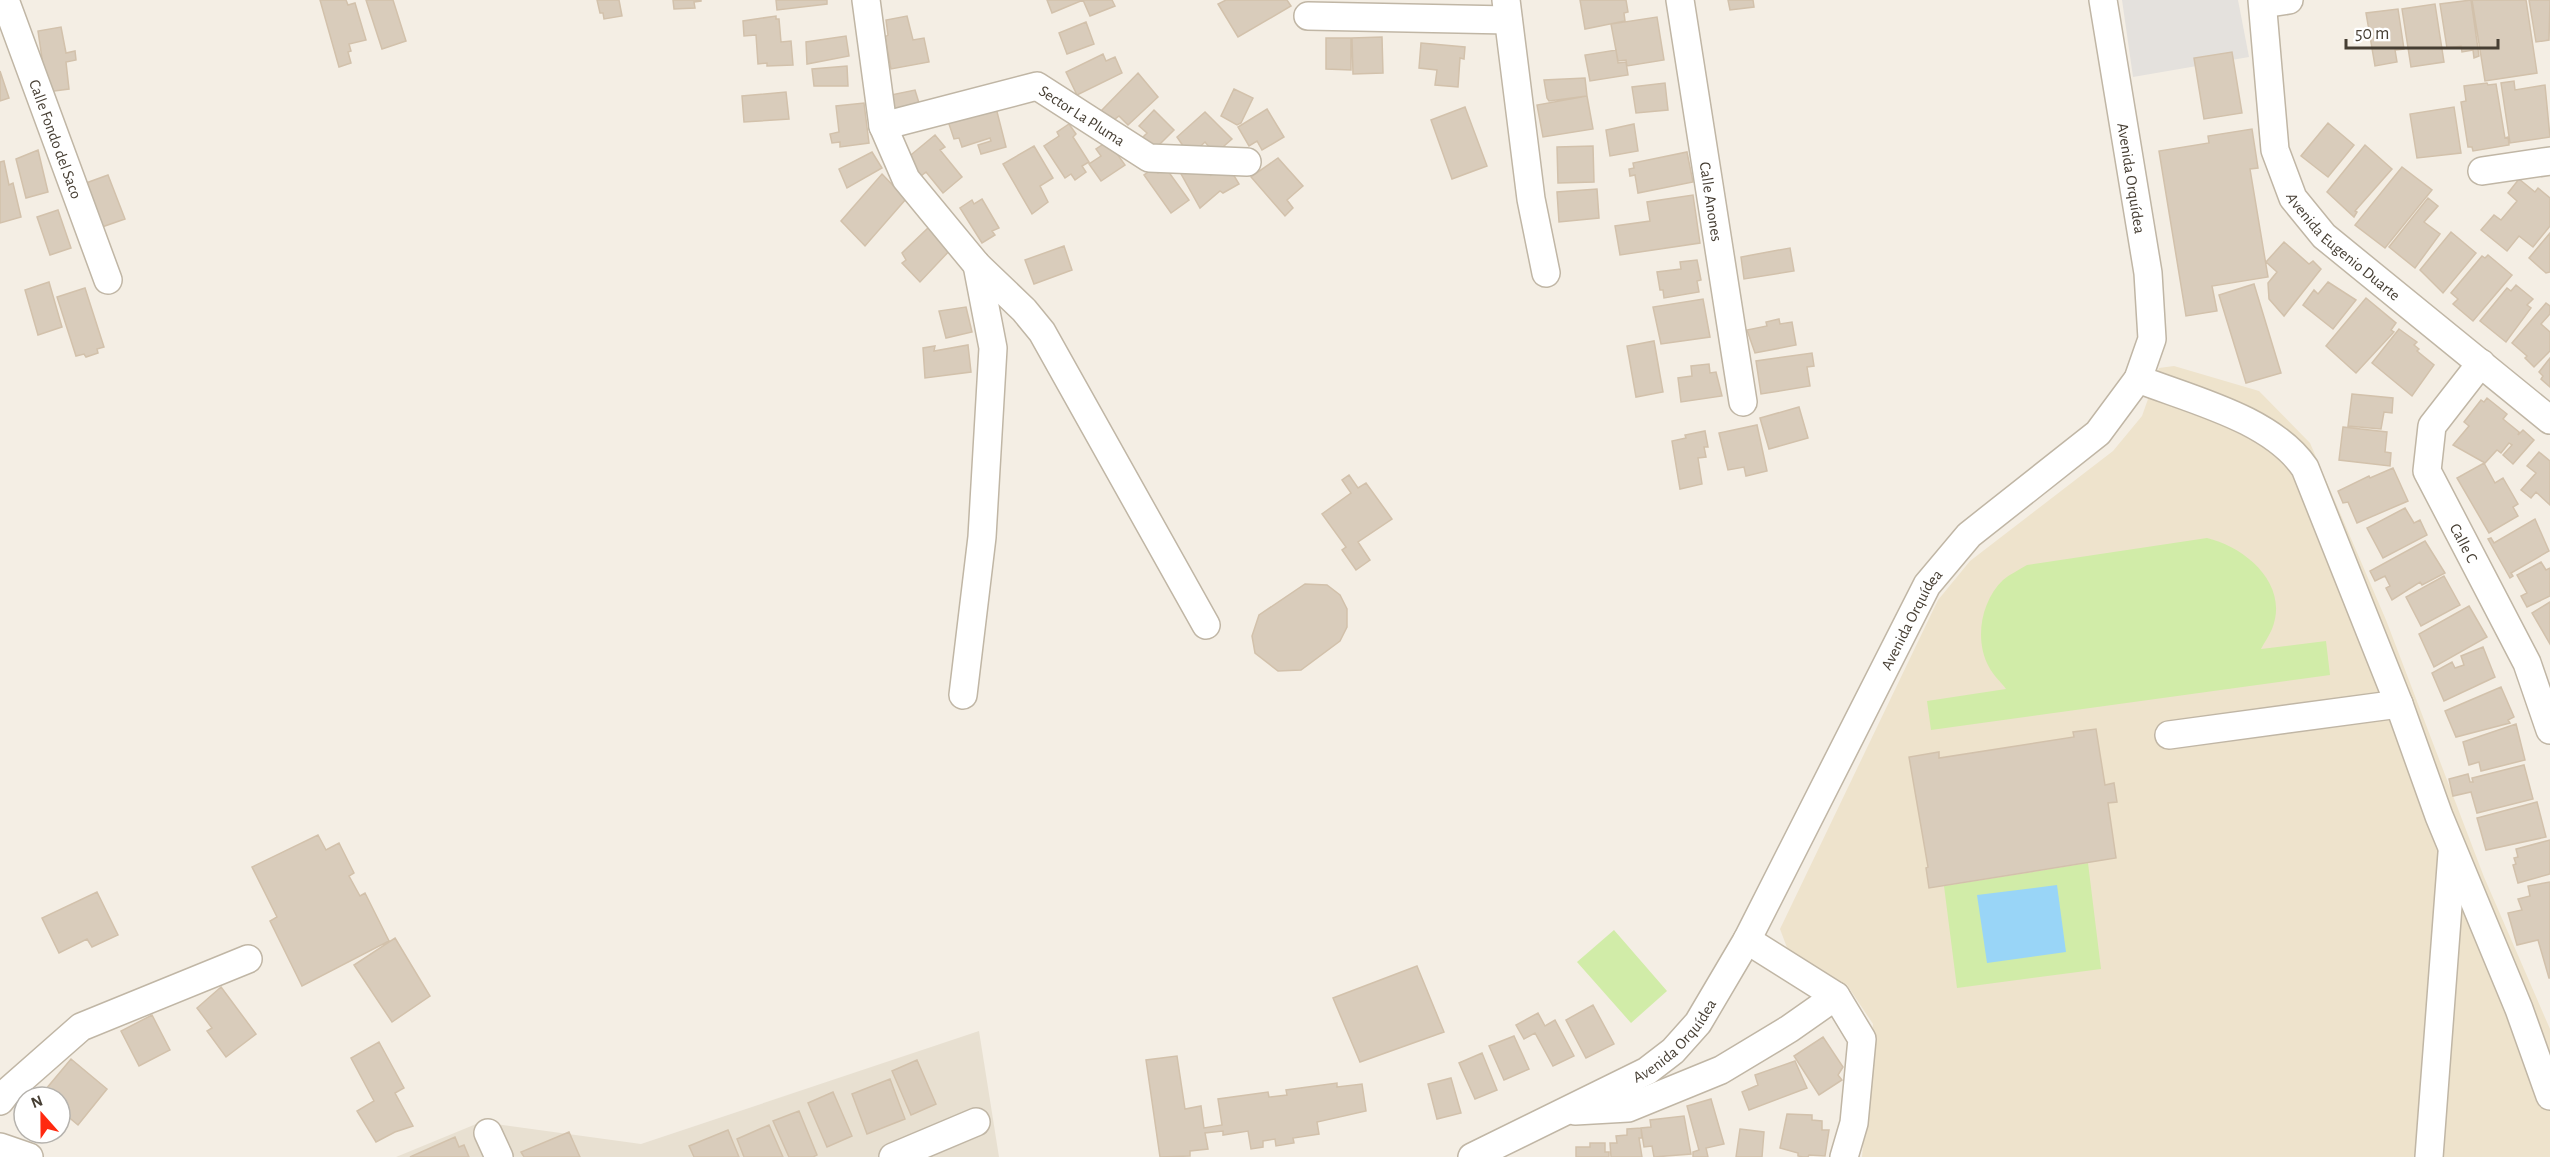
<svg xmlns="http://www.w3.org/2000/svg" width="2550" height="1157" font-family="'Alegreya Sans',sans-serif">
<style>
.residential{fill:#e8e0d1}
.education{fill:#eee3cc}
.park{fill:#d1eca8}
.parking{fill:#e4e1dd}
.water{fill:#99d5f7}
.building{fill:#d9ccbb;stroke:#d2c1ab;stroke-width:1.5}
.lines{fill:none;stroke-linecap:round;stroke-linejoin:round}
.minor-casing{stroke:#c0b6a5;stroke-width:30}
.minor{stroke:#fff;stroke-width:27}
.labels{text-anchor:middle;stroke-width:4.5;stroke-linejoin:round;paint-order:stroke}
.street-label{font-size:16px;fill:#463e33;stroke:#fff}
</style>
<rect width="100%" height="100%" fill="#f4eee4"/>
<path class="residential" d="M979,1031l20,126h-603l85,-35 160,22z"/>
<path class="education" d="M2174,366l85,25 51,52 76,177 98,257 66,152v128h-688l11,-133 -26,-39 -58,-32 -9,-24 158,-329 32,-39 143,-110 29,-35 17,-48z"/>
<path class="park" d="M2207,538c38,9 83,46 65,91 -3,7 -8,14 -11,20l65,-8 4,34 -399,55 -4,-29 79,-12c-5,-7 -13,-14 -17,-22 -15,-27 -8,-66 14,-87 7,-6 16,-10 24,-15z
M2088,863l13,106 -144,19 -13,-102z
M1614,930l53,61 -36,32 -54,-61z"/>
<path class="parking" d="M2122,0h116l11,57 -116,20z"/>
<path class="water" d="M2057,885l9,67 -79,11 -10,-68z"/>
<path class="building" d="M320,0h26l2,5 7,-2 11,37 -17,4 2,7 -3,1 3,11 -12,4z
M366,0h27l13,41 -24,8z
M597,0h22l3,16 -18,3 -1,-6h-3z
M673,0h28v1l-7,1 1,6 -21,1z
M776,0h51v4l-50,6z
M1047,0h36l-31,13z
M1083,0h29l3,6 -25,10z
M1226,0h61l4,6 -53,31 -20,-33z
M1580,0h46l2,12 -4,1 1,8 -40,8z
M1728,0h25l1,7 -24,3z
M2471,0l8,56 -5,2 -1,-8 -11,2 -1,-6 -14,2 -7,-44z
M2472,0h54l11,73 -52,8z
M2529,0h21l-1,40 -13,2z
M2435,4l9,58 -33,5 -9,-58z
M2398,9l6,40 -9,1 2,12 -22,4 -9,-53z
M776,16v3h3l2,23 10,-1 2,24 -26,1v-3l-9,1 -2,-29 -12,1 -1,-15z
M907,16l6,24 11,-2 5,24 -38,7 -6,-32 3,-2 -2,-15z
M1657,17l7,43 -37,6 -1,-6 -8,1 -7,-37z
M1086,22l8,22 -27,10 -8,-21z
M61,27l5,26 9,-2 1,9 -10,2 3,27 -22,3 -9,-61z
M846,36l3,20 -42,8 -1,-22z
M1382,37l1,36 -30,1 -1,-36z
M1326,38h25v32l-25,-1z
M1421,43l44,4 -1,12 -4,-1 -2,29 -23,-2 2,-15 -18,-2z
M1616,50l2,13 8,-1 2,13 -38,6 -5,-26z
M2232,52l10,61 -38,6 -10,-61z
M1103,54l3,7 9,-4 7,16 -45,22 -11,-23z
M847,66l1,20h-34l-2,-17z
M0,71l9,27 -9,3z
M1138,73l20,24 -30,28 -9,-9 -9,7 -10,-11z
M1585,78l2,18 -38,5 -2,-3 -3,-18z
M2514,81l1,9 30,-5 5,52 -40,6 -9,-60z
M1665,83l3,27 -32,3 -4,-26z
M2487,83l1,2 8,-1 9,54 3,-1 1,8 -36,6 -1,-4h-4l-7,-45 5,-1 -2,-15z
M1234,89l19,9 -12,25 -4,2 -16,-9z
M915,90l4,13 -30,7 -3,-14z
M786,92l3,27 -45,3 -2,-26z
M1587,96l6,33 -50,8 -6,-32z
M994,100l12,47 -25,7 -3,-9 13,-4 -1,-3 -28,9 -3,-9 -5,1 -8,-24z
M864,103l5,40 -29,4v-5l-8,1 -2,-9 9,-2 -3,-26z
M1465,107l22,59 -35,13 -21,-59z
M2454,107l7,46 -44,5 -7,-44z
M1267,109l17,28 -22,13 -5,-9 -8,5 -11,-19z
M1154,110l20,20 -20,20 -12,-12 5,-5 -8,-7z
M1205,112l27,27 -17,15 -10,-12 -15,14 -13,-19z
M2328,123l26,22 -26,32 -27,-21z
M1069,124l7,10 -3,3 16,25 -7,4 4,6 -11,8 -4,-6 -6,4 -21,-32 15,-10 -2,-4z
M1634,124l4,27 -28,5 -4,-26z
M2252,129l6,39 -8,1 18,108 -56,9 5,25 -31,5 -27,-165 50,-8 -1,-7z
M935,135l10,12 -5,3 22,27 -19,16 -17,-21 -5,4 -15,-17z
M1108,141l17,24 -24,16 -12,-17 12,-8 -5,-7z
M2365,145l27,24 -37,42 2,1 -3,5 -27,-25z
M1034,146l19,32 -13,8 8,16 -16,12 -29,-50z
M1593,146l1,36 -36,1 -1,-36z
M38,150l10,42 -22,6 -10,-39z
M872,152l10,16 -35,20 -8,-19z
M1687,152l6,30 -55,11 -3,-18 -5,1 -1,-7 5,-1 -1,-5z
M1278,158l25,28 -16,14 6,8 -8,8 -34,-39z
M4,161l5,24 4,-2 8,34 -21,6v-61z
M1165,167l24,33 -18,13 -27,-38 10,-7 4,5z
M2402,167l30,23 -47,58 -30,-23z
M1217,171l16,3 6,10 -16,9 -3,-2 -20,17 -20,-36h31v3z
M882,174l24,25 -41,47 -24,-25z
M108,175l17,44 -23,8 -16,-44z
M2519,179l16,13 3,-4 12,10v28l-17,21 -14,-11 -12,15 -26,-21 13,-15 7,5 16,-19 -9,-8z
M1597,189l2,29 -40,4 -2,-30z
M1693,195l7,48 -80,12 -5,-29 35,-5 -3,-19z
M2428,198l10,8 -14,16 16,12 -25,34 -26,-21z
M982,199l17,29 -7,3 3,4 -13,8 -22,-35 12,-8 2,4z
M58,210l13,38 -21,7 -13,-38z
M930,226l22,22 -32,34 -18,-19 4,-3 -4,-7z
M2451,232l25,21 -33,40 -23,-23z
M2550,233v39l-4,1 -17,-15z
M2284,242l25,22 4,-3 8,8 -37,47 -15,-17 -1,-16 9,-11 -11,-10z
M1064,246l8,24 -38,14 -9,-24z
M1790,248l4,23 -50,8 -3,-22z
M2488,255l24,20 -39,46 -20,-17 5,-5 -7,-6 31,-37 3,2z
M1697,260l4,20 -4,1 2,11 -35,6 -1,-8h-3l-3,-18 24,-3 -1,-7z
M49,282l13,45 -24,8 -13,-45z
M2328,282l28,18 -23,29 -30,-24 11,-15 4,4z
M2254,284l27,89 -35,10 -27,-88z
M2516,285l17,14 -6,6 4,3 -25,34 -26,-21 27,-33 4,3z
M85,288l19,59 -7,2 1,4 -12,4 -2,-3 -8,2 -19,-59z
M2366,298l30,25 -5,7 3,2 -38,41 -30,-27z
M1703,299l7,38 -49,7 -8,-37z
M2546,303l4,3v8l-9,10 9,8v19l-16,16 -9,-9 2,-2 -15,-13z
M966,307l6,25 -26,6 -7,-27z
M1779,319l1,5 12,-2 4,23 -41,8 -8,-23 20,-4 -1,-4z
M2399,329l18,13 -3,3 5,4 -2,2 17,14 -22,31 -40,-33z
M1654,341l9,51 -27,5 -9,-51z
M968,345l3,27 -46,6 -2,-30 12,-2 -1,5z
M1812,353l2,13 -7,1 3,19 -49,8 -5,-33z
M2550,358v29l-9,-8 2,-3 -4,-4z
M1709,364l1,9 6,-1 6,24 -41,6 -3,-24 14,-2 -1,-10z
M2352,394l41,4 -1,15 -8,-1 -3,17 -33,-3z
M2487,398l20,16 -4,5 16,13 -1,3 5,-5 11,10 -21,24 -10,-9 9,-10 -3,-2 -8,10 -4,-3 -12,13 -32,-18 16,-19 -5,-4 17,-22 3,2z
M1799,407l9,31 -39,11 -9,-31z
M1757,425l10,46 -21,5 -2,-9 -16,3 -9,-37z
M2343,427l44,5 -2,20 6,1 -1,13 -51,-6z
M1705,431l3,16h-4l2,10 -8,1 4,26 -22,5 -8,-48 14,-3 -1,-3z
M2539,452l11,9v44l-14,-13 -5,6 -10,-8 15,-17 -9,-7z
M2484,463l11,20 8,-5 15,26 -5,3 5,9 -29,17 -32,-55z
M2393,468l15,33 -51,22 -9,-21 -5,1 -5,-12 31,-15 1,2z
M1349,475l9,13 8,-5 26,36 -34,23 12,18 -14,10 -14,-20 4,-3 -24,-33 29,-21 -9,-13z
M2405,508l9,15 6,-3 7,15 -44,23 -16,-30z
M2535,519l14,32 -38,22 2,3 -3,2 -22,-39 3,-1 3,5z
M2425,541l20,32 -23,12 -2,-3 -28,18 -6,-12 4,-2 -5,-10 -10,5 -5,-10z
M2541,562l5,8 4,-2v28l-23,11 -6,-11 6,-3 -10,-18z
M2444,576l16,29 -39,21 -15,-29z
M1305,584l22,1 13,10 7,14v18l-7,14 -39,29 -23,1 -23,-18 -3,-17 7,-21z
M2550,602v42l-18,-31z
M2469,606l18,31 -53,30 -15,-33z
M2483,647l12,30 -51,24 -12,-28 20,-11 3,6 9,-3 -3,-9z
M2501,687l13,30 -6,3 2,3 -54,14 -11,-26z
M2516,724l9,36 -44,11 -2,-9 -10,3 -6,-23z
M2096,729l9,56 9,-2 3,19 -9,1 8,55 -187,30 -3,-20 2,-1 -19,-110 30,-5v6l135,-21 -1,-5z
M2524,765l9,34 -56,14 -6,-21 -18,4 -4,-17 19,-5 2,8h3l-1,-4z
M2537,802l9,35 -60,13 -9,-32z
M318,835l8,15 13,-7 15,30 -5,3 11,20 5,-3 24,48 -87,45 -32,-65 7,-4 -25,-50z
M2550,840v34l-32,9 -5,-18 3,-1 -2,-6 4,-1 -2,-8z
M2550,882v96h-1l-11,-38 -21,5 -9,-32 14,-3 -4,-11 12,-3 -2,-10z
M97,892l21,43 -26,12 -5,-8 -28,14 -17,-35z
M395,938l35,58 -38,26 -38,-57z
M1417,966l27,66 -84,30 -27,-64z
M221,987l35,47 -30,23 -19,-26 5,-3 -15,-20z
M1593,1005l21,39 -28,14 -20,-38z
M1538,1013l7,13 10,-6 19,36 -21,10 -18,-33 -11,6 -8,-14z
M152,1015l18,35 -31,16 -18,-35z
M1514,1036l15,33 -25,11 -15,-34z
M1823,1037l20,30 -5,8 4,5 -23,15 -25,-39z
M379,1042l25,46 -9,5 18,33 -18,6 -19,10 -19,-31 17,-10 -23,-43z
M1482,1053l15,37 -22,9 -16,-36z
M1177,1056l8,53 16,-3 3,22 18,-3 -4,-26 50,-7 1,5 18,-2 -1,-5 51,-7v4l25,-3 4,27 -49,11 2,12 -26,4 1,5 -18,3 -1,-7 -12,2v6l-12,2 -3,-18 -25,4v-4l-18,2 3,16 -18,2v5l-30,1 -14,-97z
M71,1059l36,30 -29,36 -18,-15v-13l-19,-2z
M917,1060l19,44 -25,11 -19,-44z
M1795,1061l12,27 -58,22 -7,-18 16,-7 -3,-10z
M1451,1078l10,35 -24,6 -9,-35z
M890,1079l15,40 -38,15 -15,-40z
M833,1092l19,44 -25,11 -19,-44z
M1711,1099l13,45 -18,4 2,9h-15v-5l6,-2 -12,-44z
M799,1111l18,44 -4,2h-24l-16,-36z
M1787,1114l25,1v5l10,1v9h7l-4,26 -16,-1 -1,2h-5l-5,-1v-3l-18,-5z
M1684,1116l7,38 -37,3 -2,-11 -8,1 -3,-19 10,-1 -1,-7z
M769,1125l14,32h-39l-7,-18z
M1641,1128l1,10h-3l3,19h-31l-1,-14h7l-1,-7 11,-1v-6z
M1740,1129l24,3 -2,25h-26z
M728,1130l11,27h-45l-5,-11z
M569,1132l11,25h-56l-3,-5z
M455,1137l4,10 5,-2 5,12h-59z
M1590,1143h15v9h4v5h-33v-10h14z"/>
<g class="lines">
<defs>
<g id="minor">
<path id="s1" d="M5,0l103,280"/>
<path d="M866,0l17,126 23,53 71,86 47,45 18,22 164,293"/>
<path d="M1506,0l25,199 15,74"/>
<path id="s2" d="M1680,0l63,402"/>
<path id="s3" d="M2262,0l13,150 18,48 31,38 226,184"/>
<path d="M2263,4l26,-4"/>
<path d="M1308,16l200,4"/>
<path id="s4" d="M883,126l154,-40 112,72 98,4"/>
<path d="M2482,171l68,-10"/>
<path id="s5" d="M2481,363l-49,63 -5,45 100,192 23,67"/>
<path d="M2138,379c54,21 134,40 167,89l94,236 40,112 80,193 31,87"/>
<path d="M963,695l19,-158 11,-189 -16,-83"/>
<path d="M2169,735l230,-31"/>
<path d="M1747,940l89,56 26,43 -8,84 -10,34"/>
<path d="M0,1101l7,-9 74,-65 167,-68"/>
<path d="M1575,1111l53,-3 93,-38 68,-41 47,-33"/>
<path d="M488,1133l11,24"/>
<path d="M0,1147l29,10"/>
<path d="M893,1157l83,-35"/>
<path id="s6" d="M1472,1157l175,-86 26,-20 25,-28 49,-83 180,-355 42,-50 129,-102 40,-54 14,-40 -4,-66 -45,-273"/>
<path d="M2429,1157l23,-304"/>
</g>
</defs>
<use href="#minor" class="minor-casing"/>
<use href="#minor" class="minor"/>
</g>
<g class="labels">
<g class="street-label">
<text dy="6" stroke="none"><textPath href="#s4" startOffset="213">Sector La Pluma</textPath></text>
<text dy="6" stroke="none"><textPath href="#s1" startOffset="148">Calle Fondo del Saco</textPath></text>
<text transform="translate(2132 178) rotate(81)" y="6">Avenida Orquídea</text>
<text dy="6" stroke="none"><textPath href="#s2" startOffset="204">Calle Anones</textPath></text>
<text dy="6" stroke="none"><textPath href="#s3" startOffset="272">Avenida Eugenio Duarte</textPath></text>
<text dy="6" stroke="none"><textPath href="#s5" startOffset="206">Calle C</textPath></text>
<text dy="6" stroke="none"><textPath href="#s6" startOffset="722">Avenida Orquídea</textPath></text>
<text dy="6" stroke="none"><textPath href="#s6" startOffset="236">Avenida Orquídea</textPath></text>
</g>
</g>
<g transform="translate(42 1115) rotate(339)"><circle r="28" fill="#ffffff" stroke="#b5b2ad" stroke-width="1.5"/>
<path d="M0-4.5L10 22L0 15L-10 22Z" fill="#ff290f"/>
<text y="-9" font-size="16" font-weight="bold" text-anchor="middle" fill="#463e33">N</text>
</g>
<path d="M2346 39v9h152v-9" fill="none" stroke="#463e33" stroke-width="3"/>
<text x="2355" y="39" font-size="18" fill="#463e33" stroke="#ffffff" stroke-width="4.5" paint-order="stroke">50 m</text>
</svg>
